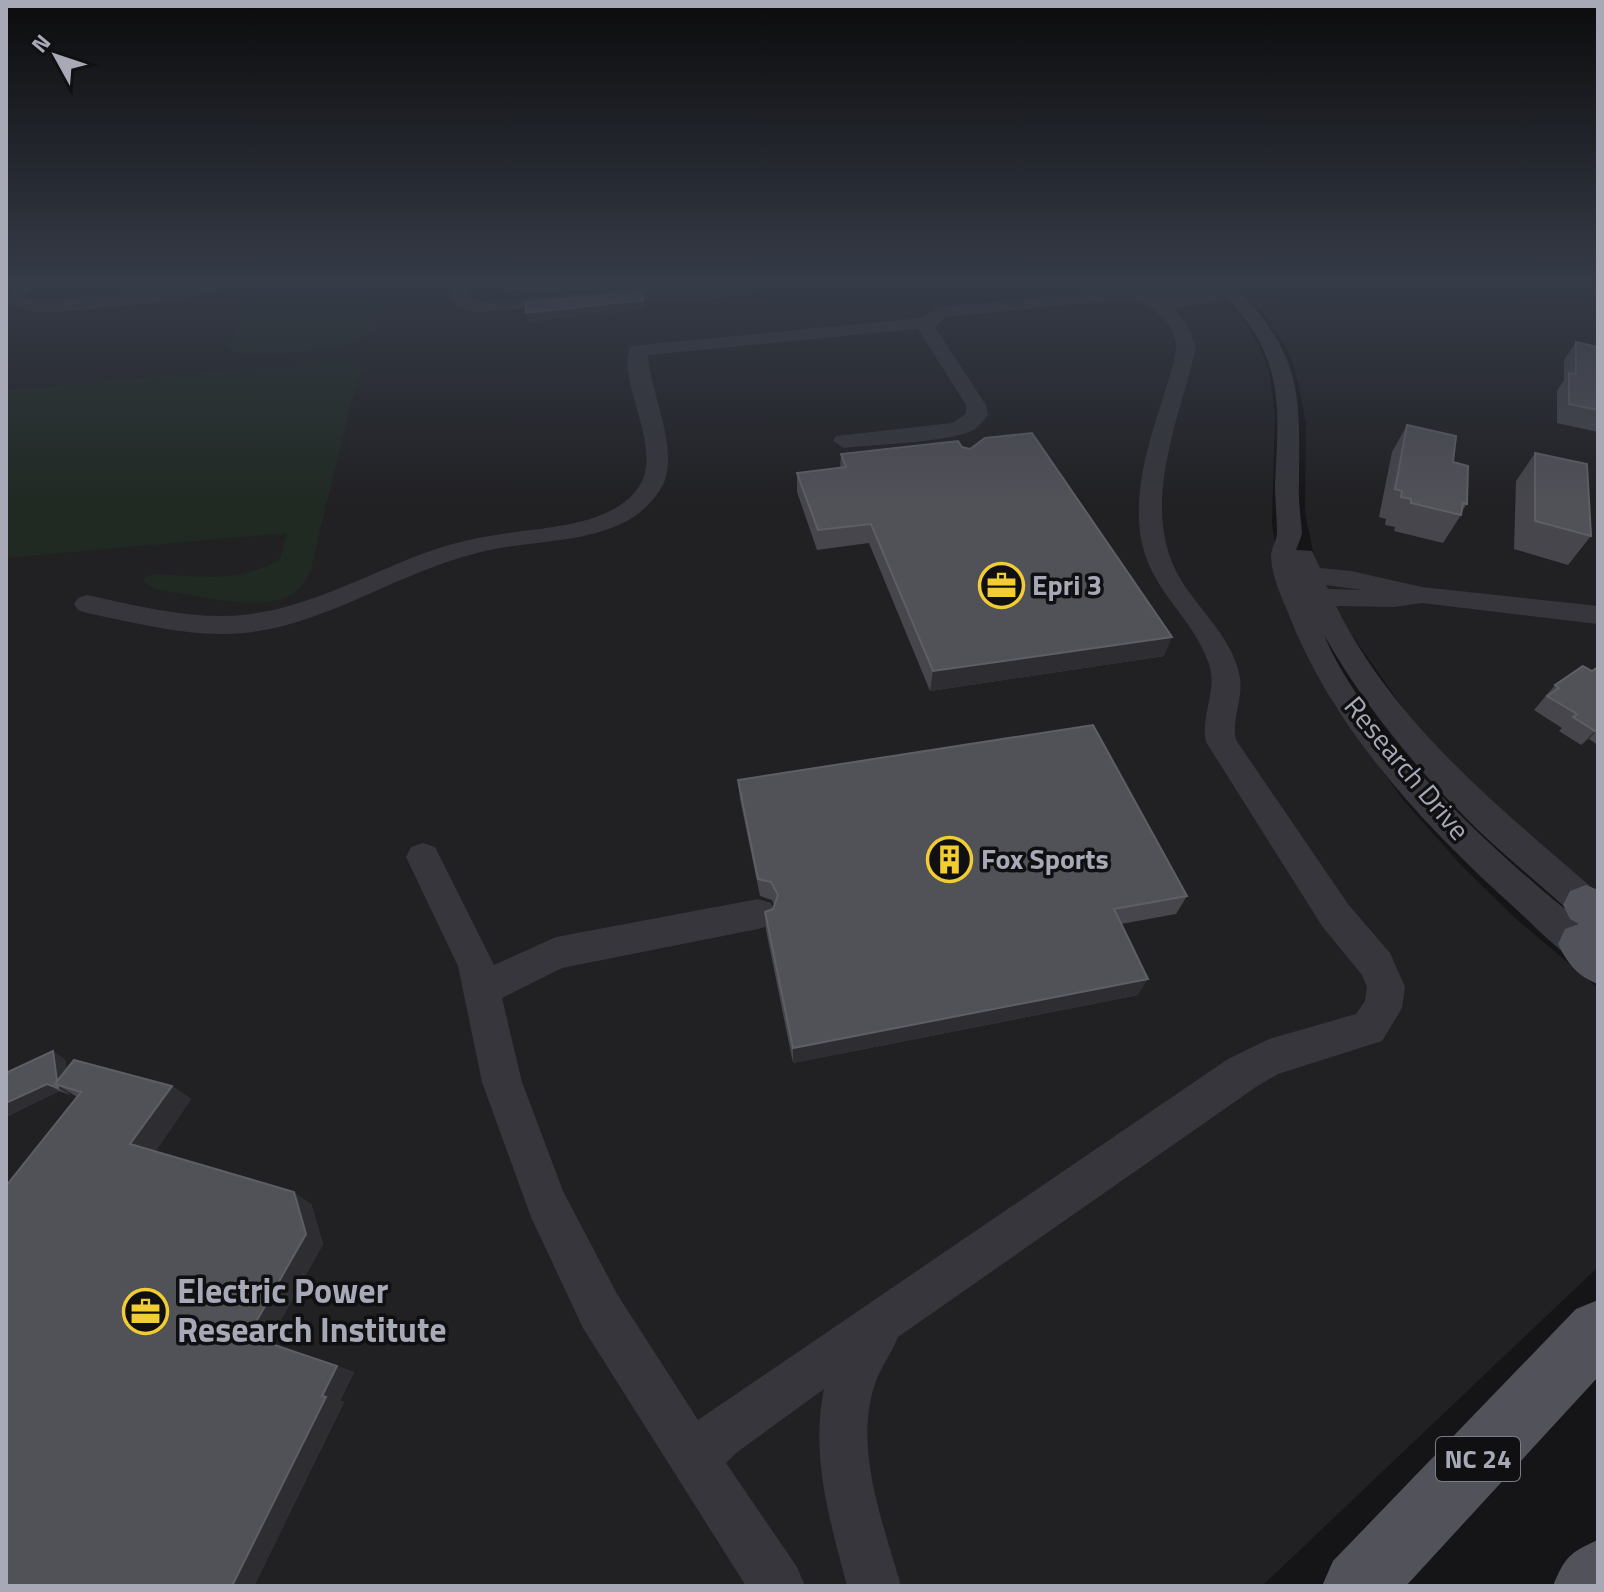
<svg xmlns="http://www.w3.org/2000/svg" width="1604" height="1592" font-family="'Titillium Web',sans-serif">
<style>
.built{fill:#212124}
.green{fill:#212923}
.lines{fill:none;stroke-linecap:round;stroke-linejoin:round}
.minor{fill:#36363c;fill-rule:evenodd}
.major{fill:#52525b;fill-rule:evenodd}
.wall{fill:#46464c}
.shaded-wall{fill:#2e2e32}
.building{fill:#515158;stroke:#5e5f66;stroke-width:2}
.labels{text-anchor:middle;stroke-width:7;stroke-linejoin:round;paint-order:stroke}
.shield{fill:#101012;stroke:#7a7b86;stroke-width:2}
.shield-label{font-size:26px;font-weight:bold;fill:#a7a9b7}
.poi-label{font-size:28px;font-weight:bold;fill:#a7a9b7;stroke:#101012;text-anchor:start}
.street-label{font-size:28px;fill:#a7a9b7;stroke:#101012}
.near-poi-label{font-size:34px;font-weight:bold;fill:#a7a9b7;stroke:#101012;text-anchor:start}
</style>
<rect width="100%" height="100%" fill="#151517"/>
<path class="built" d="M6,279h1198l35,34 20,33 10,25 6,42 -3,111 9,54 39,101 14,25 70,97 57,64 54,53 83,70v279l-336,319h-1256z
M1228,279h370v625l-141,-131 -54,-65 -59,-84 -27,-54 -12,-57 1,-90 -10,-50 -6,-18 -28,-44z"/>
<path class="green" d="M258,279h117l-2,31 3,17c-22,30 -99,25 -134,27l-12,-4v-9z
M349,360l15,4 -15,47 -39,162c-4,5 -7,12 -11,16 -29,28 -107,5 -144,0l-12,-7 2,-5 9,-3c47,2 83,10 126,-15l7,-26 -281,25v-168z"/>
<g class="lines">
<path class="minor" d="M19,279h16l-11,18 15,4 162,-15 21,-7h20c-18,21 -168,33 -201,33 -11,0 -27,-6 -35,-12z
M444,279h17l9,20 9,3 162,-14 39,3 70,-6 9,5 -9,5 -70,6 -39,-3 -162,14 -23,-5z
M1208,279c23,0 29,9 44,26 53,61 47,103 47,179 -1,17 2,33 3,50l-6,16 16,1 8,17 31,3 71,16 176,19v18l-176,-21 -28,4 -58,-1c59,119 164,202 262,287v37l-11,-4 11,9v38c-30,-11 -57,-41 -81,-63 -91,-82 -183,-179 -228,-295 -8,-19 -17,-38 -18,-58 0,-9 5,-15 6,-23 0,-17 -2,-34 -2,-50 4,-76 10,-127 -48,-185l-52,10 14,19 7,20c-17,72 -58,162 -15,232 19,31 50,57 58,93 6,23 -8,45 -3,67l112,164 42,49 15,34 -3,21 -20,33 -104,33 -22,13 -358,250c-7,18 -19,32 -24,50 -20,64 10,138 27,199h-54c-17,-65 -37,-130 -23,-197l-88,64 -10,10 71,104 8,19h-59l-163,-258 -52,-111 -49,-135 -24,-116 -52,-109 5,-10 12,-4 12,4 59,118 62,-28 202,-38 13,4 5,11 -5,11 -13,4 -196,39 -60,30 20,84 41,109 54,103 81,126 530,-361 41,-20 87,-25 9,-13 2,-14 -5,-12 -40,-49 -116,-184c-6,-26 12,-51 3,-78 -19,-55 -68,-77 -70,-145 -2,-43 13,-85 25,-125 4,-14 12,-32 12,-47 0,-25 -26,-44 -48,-48l-183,18 -10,10 51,78 2,10c-4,5 -8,10 -13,14 -23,14 -101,15 -131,19l-11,-7 3,-5 116,-13 14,-9v-9l-48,-76 -270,26c2,38 35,101 12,135 -9,14 -21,25 -35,32 -46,23 -100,18 -148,31 -81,20 -150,72 -234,80 -52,5 -106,-10 -156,-20l-9,-3 -4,-6 4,-6 9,-3c51,11 104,25 156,20 68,-7 127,-43 190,-65 35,-12 70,-17 107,-21 34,-5 76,-11 98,-41 28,-39 -24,-109 -7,-142l290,-28 19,-11 188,-18c28,4 58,-2 86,-2zM1326,585l37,5 -35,-1zM1324,635c42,74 96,138 156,197 33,31 68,59 101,90 -85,-68 -215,-186 -257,-287z"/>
<path class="major" d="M1586,885l12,5v94c-21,-8 -30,-20 -40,-40l7,-15 14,-5 -9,-5 -7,-14 7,-14z
M1598,1300v77l-192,209h-84l11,-25 243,-252z
M1598,1540v46h-45c12,-29 16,-33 45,-46z"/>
</g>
<path class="wall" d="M499,279h156l-16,1v5l-112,10 -2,-6 -23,2z
M1576,342l22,5v85l-41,-9v-32l7,-11v-20z
M1407,425l46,37 14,42 -5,7 -1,4 -18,28 -49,-12 1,-4 -10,-2 1,-6 -7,-2 13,-65z
M962,447l202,209 -234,35 -61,-148 -52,7 -20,-58v-19l43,-5 1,-14z
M1535,453l56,83 -23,29 -54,-16 2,-68z
M1598,667v78l-9,-6 -8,6 -22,-14 3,-3 -28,-18 21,-25 37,-14z
M738,780l449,116 -11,18 -55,10 17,71 -345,68 -27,-133 -1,-18 8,-3 1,-4 -2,-5 -12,-4 -20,-97z
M65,1059l1,11 106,16 19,13 -36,53 156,52 12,40 -55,99 86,29 -14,29 4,1 -90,184 -177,-489 -8,-5 1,3 -11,-4 -53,26v-44z"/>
<path class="shaded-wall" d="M69,279h44l-41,3z
M523,279h115l1,6 -112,10z
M644,300l1,9 -117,13 -2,-9z
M1172,637l-8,19 -234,35 3,-20z
M1598,729l-9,10 -8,6 14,-14z
M1148,979l-10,16 -345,68v-15z
M53,1051l12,8 4,29 -12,-4z
M47,1084l12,7 -53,26v-14z
M58,1085l11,7 1,3 -12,-7z
M172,1086l19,13 -39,58 -22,-13z
M294,1192l17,12 12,40 -55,99 -20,-7z
M337,1366l17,6 -14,29 4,1 -90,184h-22z"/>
<path class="building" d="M640,292l4,8 -118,13v-11z
M1576,342l22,5v63l-29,-6v-31l7,1z
M1407,425l49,11 -3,26 15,4 -1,38 -4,-1 -2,12 -50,-12v-4l-10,-2 1,-6 -7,-2z
M1032,433l140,204 -239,34 -62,-147 -53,6 -21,-57 49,-6 -5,-13 117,-13 4,6 8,2 15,-11z
M1535,453l52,11 4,72 -56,-15z
M1583,666l9,5 6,-4v62l-3,2 -22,-14 4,-3 -30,-18 12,-8 -4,-3z
M1093,725l94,171 -73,13 34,70 -355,69 -28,-136 8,-3 5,-14 -7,-13 -13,-3 -20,-99z
M53,1051l4,30 -2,3h2l1,4 -11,-4 -41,19v-30z
M74,1060l98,26 -42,58 164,48 12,42 -58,102 89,30 -15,30 4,1 -94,189h-226v-400l75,-94 -26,-8z"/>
<linearGradient id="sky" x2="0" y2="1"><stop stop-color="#0c0c0d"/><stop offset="0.56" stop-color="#353b47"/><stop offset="1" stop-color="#353b47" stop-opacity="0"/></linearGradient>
<rect width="1604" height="501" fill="url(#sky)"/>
<defs>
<symbol id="office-ring" viewBox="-11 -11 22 22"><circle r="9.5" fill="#101012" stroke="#f1cd33" stroke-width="1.5"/><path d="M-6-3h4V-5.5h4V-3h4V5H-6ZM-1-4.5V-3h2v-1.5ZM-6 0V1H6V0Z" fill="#f1cd33"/></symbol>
<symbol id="building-ring" viewBox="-11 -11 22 22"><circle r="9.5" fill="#101012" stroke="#f1cd33" stroke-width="1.5"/><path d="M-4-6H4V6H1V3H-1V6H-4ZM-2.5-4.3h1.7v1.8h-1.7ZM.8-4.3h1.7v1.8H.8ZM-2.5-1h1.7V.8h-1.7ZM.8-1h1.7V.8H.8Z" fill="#f1cd33"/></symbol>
</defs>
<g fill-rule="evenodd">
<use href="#office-ring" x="976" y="560" width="51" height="51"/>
<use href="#building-ring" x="924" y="834" width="51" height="51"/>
<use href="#office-ring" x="120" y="1286" width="51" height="51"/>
</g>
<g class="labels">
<rect class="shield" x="1436" y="1437" width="84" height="44" rx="6"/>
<g class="shield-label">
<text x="1478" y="1468">NC 24</text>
</g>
<g class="poi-label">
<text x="1032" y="595">Epri 3</text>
<text x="981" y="869">Fox Sports</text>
</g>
<g class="street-label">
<text transform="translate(1407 768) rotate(50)" y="10">Research Drive</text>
</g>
<g class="near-poi-label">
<text x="177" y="1303">Electric Power<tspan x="177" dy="39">Research Institute</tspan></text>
</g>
</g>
<rect width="1604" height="1592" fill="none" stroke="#a7a9b7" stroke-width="16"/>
<g transform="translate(56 56) rotate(310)" stroke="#101012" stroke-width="6" paint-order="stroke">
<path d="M0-6L14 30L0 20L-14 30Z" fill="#a7a9b7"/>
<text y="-12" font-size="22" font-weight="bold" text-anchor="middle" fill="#a7a9b7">N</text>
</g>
</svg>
